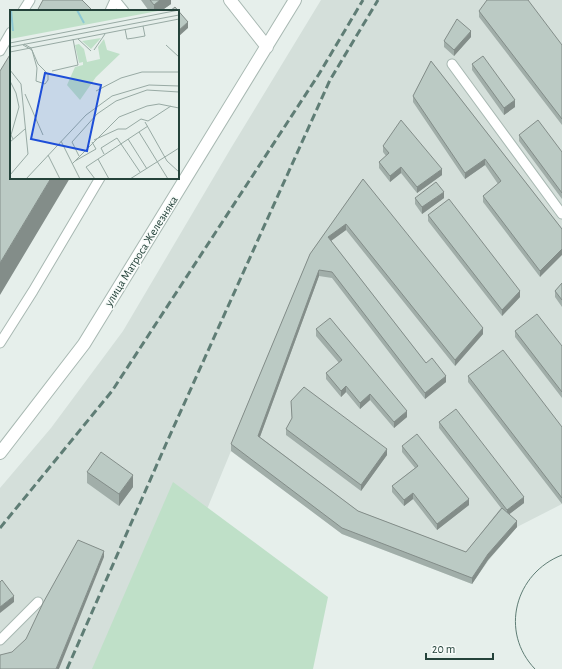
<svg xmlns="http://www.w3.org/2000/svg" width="562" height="669" font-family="'Alegreya Sans',sans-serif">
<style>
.built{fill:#d4dfda}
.green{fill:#bfe0c8}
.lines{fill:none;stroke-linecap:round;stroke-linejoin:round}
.service-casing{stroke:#a8b8b2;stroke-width:11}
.minor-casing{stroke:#a8b8b2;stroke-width:14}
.service{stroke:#fff;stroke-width:9}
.minor{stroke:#fff;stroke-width:12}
.tram{stroke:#5f7d75;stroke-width:1}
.rail{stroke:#5f7d75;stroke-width:3;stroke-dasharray:8 4;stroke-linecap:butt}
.wall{fill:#a1aea9}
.shaded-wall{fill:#838d89}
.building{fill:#bbcac4;stroke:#838d89}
.labels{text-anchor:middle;stroke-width:3;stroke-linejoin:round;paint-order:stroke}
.street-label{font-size:12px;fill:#24423a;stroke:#f7fbf9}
.inset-river{fill:none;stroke:#8ec9d4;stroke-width:2}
.inset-road{fill:none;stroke:#98aaa4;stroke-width:1}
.view{fill:#1d4ed8;fill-opacity:0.15;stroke:#1d4ed8;stroke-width:2}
.inset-edge{fill:none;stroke:#24423a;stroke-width:2}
</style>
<rect width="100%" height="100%" fill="#e6efeb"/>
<path class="built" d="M321,0h241v504l-45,23 -28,33 -17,24 -130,-50 -111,-83 -80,194 -13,24h-138v-181l51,-60 72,-97 108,-183z"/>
<path class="green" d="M173,482l155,115 -15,72h-221z"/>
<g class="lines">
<defs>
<path id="service" d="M115,0l9,11
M23,11l7,-11
M110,11l5,-11
M0,51l11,-19
M452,64l110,150
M0,343l33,-52 67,-113
M0,640l38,-38"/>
<path id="minor" d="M230,0l37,47
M0,453l84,-109 211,-344"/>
</defs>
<use href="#service" class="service-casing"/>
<use href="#minor" class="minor-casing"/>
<use href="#service" class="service"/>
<use href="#minor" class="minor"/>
<path class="tram" d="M535,669c-36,-37 -20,-96 27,-114"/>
<path class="rail" d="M0,528l112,-137 207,-317 44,-74
M67,669l99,-225 164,-364 48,-80"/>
</g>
<path class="wall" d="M141,0h30v4l-10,7h-12z
M479,11l83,34v80l-83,-108z
M471,37l-17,19 -10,-9v-6z
M431,61l131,168 -22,48 -57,-75v-6l15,-12 -13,-19 -20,14 -52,-77v-6z
M472,64l43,43 -11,8 -32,-45z
M519,135l43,17v47l-43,-58z
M383,146l59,29 -25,18 -16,-20 -11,9 -11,-14v-6l7,-6 -3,-4z
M363,179l120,155 -28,32 -109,-136 -15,11 95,122 20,19 -21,17 -93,-121 -13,-2 -59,161 98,74 108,41 35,-44 -62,-80v-6l85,81 -15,11 8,13 -29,33 -16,24 -130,-50 -111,-83v-7l79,-190z
M415,198h29l-22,16 -7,-10z
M428,215l92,82 -18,19 -74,-95z
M562,283v24l-7,-10v-6z
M316,329l91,88 -13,11 -24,-28 -10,9 -14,-17 -5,5 -15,-18v-6l13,-10 -23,-27z
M515,331l47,15v52l-47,-61z
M468,376l94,51v77l-94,-122z
M291,401l96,54 -26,36 -75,-56v-6l6,-10z
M402,446l67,59 -32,25 -24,-31 -9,7 -12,-14v-6l23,-18 -13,-16z
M87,472l46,15 -14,19 -32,-23z"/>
<path class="shaded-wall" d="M160,0h11v4l-10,7h-7v-6z
M188,22v6l-10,9v-6z
M471,31v6l-17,19v-6z
M515,100v7l-11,8v-7z
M485,159v6l-20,14v-6z
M401,167v6l-11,9v-6z
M442,169v6l-25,18v-6z
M51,178h19l-70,117v-32z
M444,192v6l-22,16v-7z
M346,224v6l-18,13v-6z
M562,249v6l-22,22v-6z
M319,270v6l-61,166v-6z
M520,291v6l-18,19v-6z
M483,328v6l-28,32v-6z
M446,376v6l-21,17v-6z
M346,386v6l-5,5v-6z
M370,394v6l-10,9v-6z
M407,411v6l-13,11v-6z
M387,449v6l-26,36v-6z
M133,475v12l-14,19v-12z
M413,493v6l-9,7v-6z
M524,497v6l-17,13v-6z
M469,499v6l-32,25v-6z
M517,521v6l-29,33 -16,24v-6l16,-24z
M104,551v6l-45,112h-3z
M14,596v6l-14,11v-6z"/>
<path class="building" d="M43,0h39l11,11h-56z
M150,0h10l-6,5z
M487,0h41l34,45v74l-83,-108z
M175,7l13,15 -10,9v-20h-8z
M457,19l14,12 -17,19 -10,-9z
M11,53v125h40l-51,85v-192z
M483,56l32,44 -11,8 -32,-44z
M431,61l131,168v20l-22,22 -57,-75 18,-15 -16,-22 -20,14 -52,-77z
M401,120l41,49 -25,18 -16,-20 -11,9 -11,-14 10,-9 -6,-7z
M538,120l24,32v41l-43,-58z
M363,179l120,149 -28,32 -109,-136 -18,13 98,126 6,-5 14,18 -21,17 -93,-121 -13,-2 -61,166 100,75 108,41 36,-44 15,13 -29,33 -16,24 -130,-50 -111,-84 79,-190z
M436,182l8,10 -22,15 -7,-9z
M449,199l71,92 -18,19 -74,-95z
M562,283v17l-7,-9z
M537,314l25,32v46l-47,-61z
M330,318l77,93 -13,11 -24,-28 -10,9 -14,-17 -5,5 -15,-18 16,-13 -26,-31z
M503,350l59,77v71l-94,-122z
M304,387l83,62 -26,36 -75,-56 6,-11 -1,-17z
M456,409l68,88 -17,13 -68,-88z
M417,434l52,65 -32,25 -24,-31 -9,7 -12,-14 26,-20 -16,-20z
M101,452l32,23 -14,19 -32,-22z
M78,540l26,11 -48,118h-56v-14l12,-3 14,-13 17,-36z
M2,580l12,16 -14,11v-25z"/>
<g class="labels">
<g class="street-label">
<text transform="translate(141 251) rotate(-58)" y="4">улица Матроса Железняка</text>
</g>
</g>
<g transform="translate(10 10)">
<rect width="169" height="169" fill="#e6efeb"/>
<path d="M0,0h153l-153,29zM91,28l-10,11 -9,-8zM94,29l3,11 13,4 -24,23 -16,23 -13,-15 8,-18 8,-2v-3l-4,1 -4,-18 4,-1 5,5 3,13 13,-3 -2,-12z" fill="#bfe0c8"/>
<path class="inset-river" d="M1,0l2,21M67,0l7,13"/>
<path class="inset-road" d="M115,19l2,10 7,-1 11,-2 -2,-10M68,29l13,12M0,33l169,-33M13,35l9,5 5,18 -1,13 9,3 3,-4v-6l-10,-10 -7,-16 -7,-4M156,35l13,12M0,37l169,-32M84,40l11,-16M0,42l169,-33M0,60l11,14 7,70 -18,21M42,61l26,-6 -5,-26M0,71l6,12 3,14 -8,28 2,4M86,81l25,-13 21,-6h37M15,84l18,41M135,112l22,39 12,11M129,122l29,47M118,129l19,30M84,130l24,-11h8l15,-10 7,2 23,-15M51,131l19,38M0,132l15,-13M94,144l-3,-6 16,-10 23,34M38,145l12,24M69,146l-7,-14 25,-28 19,-13 31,-11 32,2M88,149l11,20M65,151l21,-12 -4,-7M62,154l47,-47 28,-11 12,-2 20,4M16,169l60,-64 26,-19 37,-11 30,1M85,169l-9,-12 62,-41M120,169l49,-31"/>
<path class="view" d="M35,63l56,12 -14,66 -56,-12z"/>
<rect width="169" height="169" class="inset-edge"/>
</g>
<path d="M426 653v6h67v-6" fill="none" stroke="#24423a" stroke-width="2"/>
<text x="432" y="653" font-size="12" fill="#24423a" stroke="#f7fbf9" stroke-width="3" paint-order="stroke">20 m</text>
</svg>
